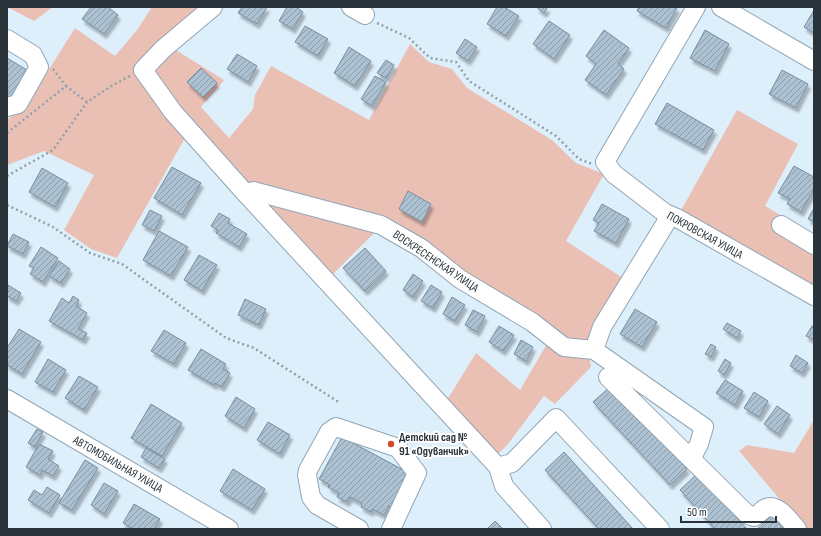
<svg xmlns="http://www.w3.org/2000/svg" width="821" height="536" font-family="'Sofia Sans Condensed',sans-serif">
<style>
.green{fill:#eac0b5}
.building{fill:url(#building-hatch);stroke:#798d9c;filter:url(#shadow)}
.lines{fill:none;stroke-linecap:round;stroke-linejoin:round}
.minor-casing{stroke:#91a5b4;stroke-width:20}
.path{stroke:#92a0aa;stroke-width:2.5;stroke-dasharray:2 3;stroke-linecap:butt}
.minor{stroke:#fff;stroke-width:18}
.poi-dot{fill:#d54b28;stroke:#fff;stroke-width:1.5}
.labels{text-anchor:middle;stroke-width:4;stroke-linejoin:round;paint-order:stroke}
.street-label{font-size:12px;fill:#2a3339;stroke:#fff}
.poi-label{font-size:12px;font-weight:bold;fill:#2a3339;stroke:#fff;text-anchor:start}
</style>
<defs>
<pattern id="building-hatch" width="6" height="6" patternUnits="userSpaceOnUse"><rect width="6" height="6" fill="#acc1d1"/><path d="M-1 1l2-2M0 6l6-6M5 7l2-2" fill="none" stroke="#8c9dab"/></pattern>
<filter id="shadow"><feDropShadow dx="2.5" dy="4.5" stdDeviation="1" flood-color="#0004"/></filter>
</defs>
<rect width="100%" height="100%" fill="#deeffc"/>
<path class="green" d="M7,7h46l-19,14z
M152,7h53l-67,59 47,72 -68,120 -26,-9 -27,-19 30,-55 -50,-24 -37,14v-45l20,-16 48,-76 40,28 22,-26z
M410,44l19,18 23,7 15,19 85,52 24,23 28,11 -38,67 60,39 -34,65 -24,-4 -130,-86 -195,-73 -68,-75 -22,-37 18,-23 53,33 -23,27 28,31 24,-29 2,-14 16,-29 98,54z
M737,110l61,34 -33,62 49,29v67l-135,-88z
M264,203l112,28 -44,44z
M548,342l41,13 2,12 -36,37 -11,-8 -36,48 -11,11 -50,-55 29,-47 44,37z
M814,420v109h-9l-66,-78 8,-6 47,8z"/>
<path class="building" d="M91,7h17l10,8 -14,19 -22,-15z
M242,7h25l-10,17 -19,-11z
M287,7h9l7,5 -10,17 -14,-8z
M497,7h7l15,9 -13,20 -19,-12z
M536,7h9l2,1 -3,5z
M639,7h36l2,1 -11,20 -29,-17z
M814,10v23l-10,-6z
M549,21l21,14 -16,24 -21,-15z
M305,26l23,13 -10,17 -23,-14z
M604,30l25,18 -11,16 6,5 -18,26 -21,-15 11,-16 -10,-8z
M705,30l24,14 -14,27 -25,-13z
M465,39l12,8 -9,14 -12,-8z
M349,47l22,14 -16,25 -21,-13z
M237,54l20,12 -9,16 -21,-13z
M7,58l20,12 -17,29 -3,-2z
M386,60l8,5 -8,13 -9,-5z
M201,68l16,15 -14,14 -16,-15z
M782,70l26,14 -12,24 -27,-14z
M375,76l11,6 -14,24 -11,-7z
M667,103l47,27 -11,20 -48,-26z
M794,166l20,11v12l-13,23 -14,-8 3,-5 -12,-6z
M172,167l29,16 -19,32 -28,-17z
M42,168l26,15 -13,24 -26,-15z
M408,191l23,13 -9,18 -23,-13z
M602,204l27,15 -13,24 -22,-12 5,-8 -6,-3z
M814,208v14l-6,-3z
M150,210l12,6 -8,15 -12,-6z
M219,213l11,6 -2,4 19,11 -8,13 -23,-14 2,-3 -7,-4z
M159,231l29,16 -17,29 -28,-16z
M13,234l16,8 -6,12 -16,-8z
M41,247l17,11 -15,24 -13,-8 4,-6 -5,-2z
M365,248l21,23 -21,20 -22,-23z
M199,255l18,10 -15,26 -18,-11z
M59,261l11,8 -9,14 -12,-7z
M413,274l10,7 -10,16 -10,-7z
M8,285l13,8 -5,8 -9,-5z
M431,285l11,7 -9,16 -12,-7z
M73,296l6,4 -3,6 11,7 -9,16 9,4 -4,7 -34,-19 13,-23 7,5z
M452,297l13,8 -10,16 -12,-7z
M245,299l21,10 -7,16 -21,-10z
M635,309l22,13 -15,25 -22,-13z
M473,310l12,6 -8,16 -12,-7z
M727,323l14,8 -4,7 -14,-9z
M499,326l15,9 -11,16 -14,-9z
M812,326l2,1v13l-8,-4z
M19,329l22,13 -19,32 -15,-9v-17z
M164,330l22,13 -12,21 -23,-13z
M521,340l12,7 -7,14 -12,-7z
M711,344l5,3 -5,10 -6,-3z
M201,349l25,15 -3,5 7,4 -8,14 -7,-4 -1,2 -26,-15z
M796,355l12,8 -6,10 -12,-7z
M48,359l18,11 -13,22 -18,-10z
M725,359l6,4 -7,12 -6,-4z
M79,376l19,11 -14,23 -19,-12z
M725,380l18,11 -8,14 -19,-12z
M611,386l76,83 -17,16 -77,-83z
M754,392l14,9 -9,16 -15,-9z
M236,397l19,12 -11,19 -19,-12z
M151,404l31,19 -20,33 -31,-18z
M777,406l13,9 -12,19 -14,-10z
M268,422l22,13 -10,19 -23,-14z
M37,429l6,3 -8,15 -7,-4z
M342,437l65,35 -5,10 2,2 -13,24 -2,-2 -5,9 -12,-6 -1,3 -10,-5 1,-4 -12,-6 -3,5 -10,-5 2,-4 -11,-6 2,-2 -11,-6z
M39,444l14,7 -5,8 11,7 -6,10 -11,-6 -2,5 -14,-8z
M146,448l19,11 -6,9 -18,-11z
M564,452l69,77h-34l-54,-59z
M85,460l13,8 -26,42 -13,-7z
M233,469l32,20 -13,21 -32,-19z
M697,474l50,55h-32l-35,-39z
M104,483l14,8 -14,23 -13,-9z
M47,487l13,8 -11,18 -21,-13 6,-10 8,5z
M134,504l26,15 -6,10h-21l-10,-6z
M772,515l12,14h-27l5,-4z
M495,521l8,8h-16z"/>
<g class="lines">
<defs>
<path id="minor" d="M213,7l-50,42 -20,21 30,42 74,83 6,-4 128,34 40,23 39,31 72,43 32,25 30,3 110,77 -5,17 -8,15
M351,7l14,8
M696,7l-91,155 9,12 51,39 12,5 137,78
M721,7l93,54
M7,39l26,16 6,12 -21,37 -11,3
M247,195l251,272 6,19 38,43
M781,225l33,20
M594,350l8,-23 65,-106 -2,-8
M608,377l140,138 6,2c4,-2 6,-5 10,-8 13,-8 26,12 33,20
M7,399l222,130
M498,467l14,-4 44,-45 104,111
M359,529l-42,-24 -6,-8 -4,-22 1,-5 21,-38 7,-5 62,21 19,25 -26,56"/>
</defs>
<use href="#minor" class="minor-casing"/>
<path class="path" d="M377,23l32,15 21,20 26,4 13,19 87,55 23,23 13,5
M53,69l13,17
M7,133l59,-47 21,16 26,-17 17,-9
M7,176l46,-26 34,-48
M7,205l46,22 37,26 32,11 104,74 28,10 86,55"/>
<use href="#minor" class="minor"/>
</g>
<circle class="poi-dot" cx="391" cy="444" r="4"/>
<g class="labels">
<g class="street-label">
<text transform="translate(705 235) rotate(29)" y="4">ПОКРОВСКАЯ УЛИЦА</text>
<text transform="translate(436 261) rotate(34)" y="4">ВОСКРЕСЕНСКАЯ УЛИЦА</text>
<text transform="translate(118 464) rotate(30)" y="4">АВТОМОБИЛЬНАЯ УЛИЦА</text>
</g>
<g class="poi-label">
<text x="399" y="441">Детский сад №<tspan x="399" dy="14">91 «Одуванчик»</tspan></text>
</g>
</g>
<rect width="821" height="536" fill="none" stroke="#2a3339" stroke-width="16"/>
<path d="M681 516v6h95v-6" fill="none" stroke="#2a3339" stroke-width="2"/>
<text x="687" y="516" font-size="12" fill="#2a3339" stroke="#ffffff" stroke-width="3" paint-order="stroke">50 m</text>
</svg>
